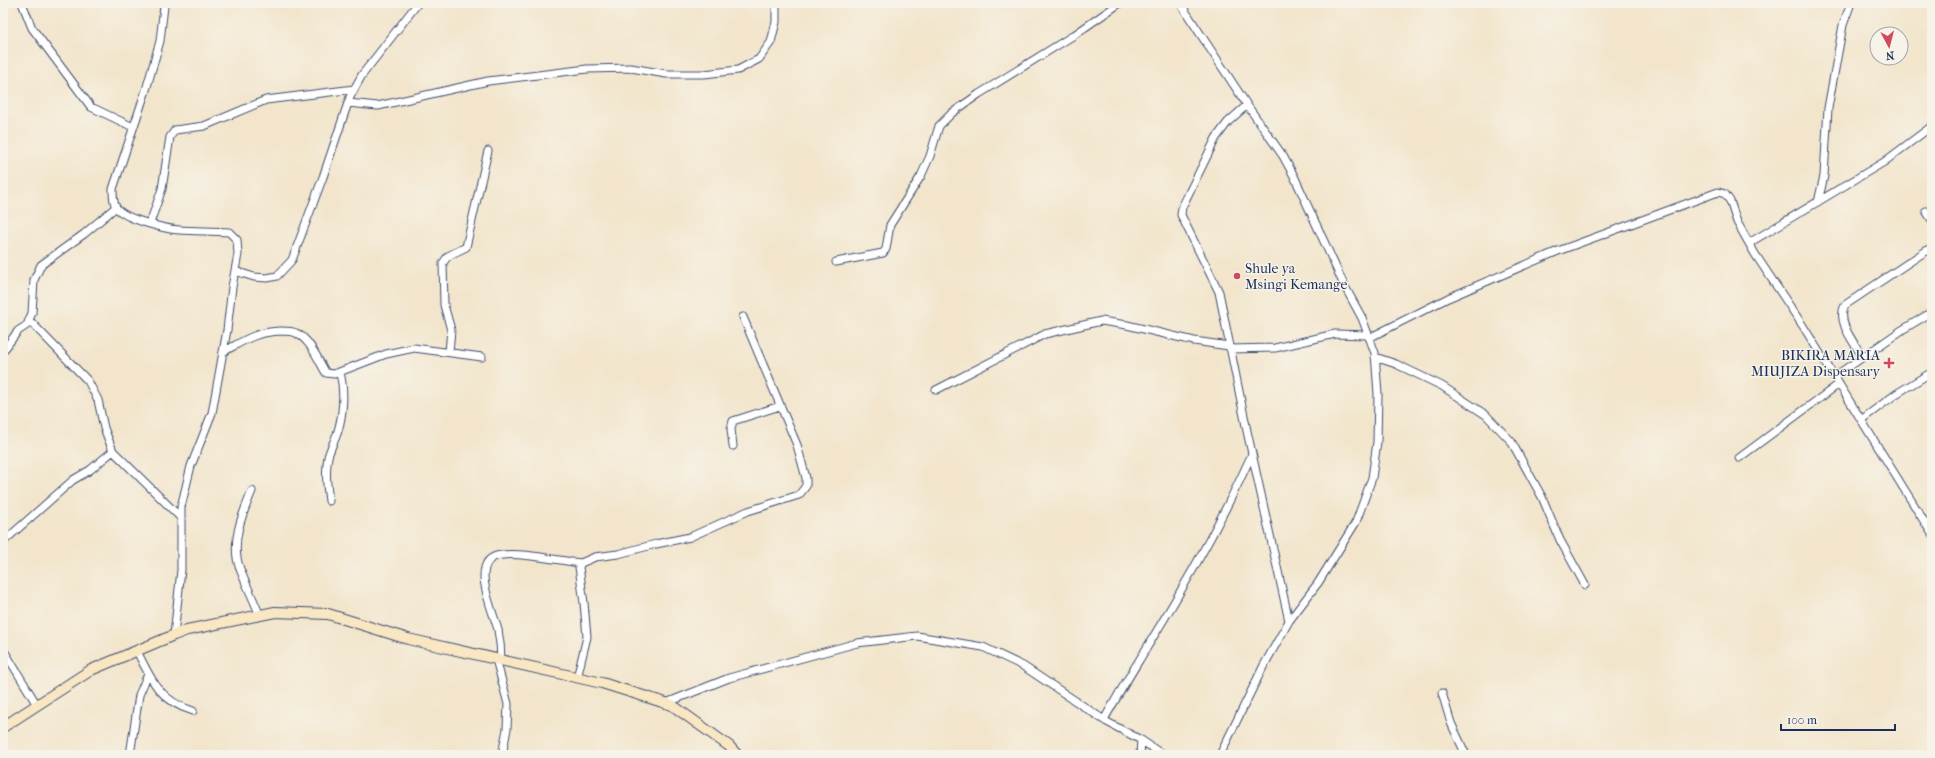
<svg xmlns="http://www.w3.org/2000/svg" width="1935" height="758" font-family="'IM FELL French Canon',serif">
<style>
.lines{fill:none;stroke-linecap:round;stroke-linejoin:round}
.street-casing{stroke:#3b4a6e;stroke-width:9}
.secondary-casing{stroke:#3b4a6e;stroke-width:12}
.street{stroke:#fff;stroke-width:7}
.secondary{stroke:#f9e7c3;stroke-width:10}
.poi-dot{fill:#d1495b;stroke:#f7f3e8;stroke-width:1.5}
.labels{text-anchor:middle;stroke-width:3;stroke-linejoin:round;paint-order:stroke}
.poi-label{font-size:14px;fill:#1b2f5e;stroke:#f7f3e8;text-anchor:start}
</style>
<rect width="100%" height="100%" fill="#f7f3e8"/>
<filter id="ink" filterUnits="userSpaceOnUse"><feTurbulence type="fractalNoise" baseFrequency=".025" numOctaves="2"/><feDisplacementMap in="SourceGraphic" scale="8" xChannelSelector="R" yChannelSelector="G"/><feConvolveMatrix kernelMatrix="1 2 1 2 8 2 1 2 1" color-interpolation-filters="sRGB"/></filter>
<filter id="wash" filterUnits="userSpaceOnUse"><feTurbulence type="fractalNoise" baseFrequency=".012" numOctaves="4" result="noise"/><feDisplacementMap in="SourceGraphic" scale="16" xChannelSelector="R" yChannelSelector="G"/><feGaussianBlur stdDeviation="0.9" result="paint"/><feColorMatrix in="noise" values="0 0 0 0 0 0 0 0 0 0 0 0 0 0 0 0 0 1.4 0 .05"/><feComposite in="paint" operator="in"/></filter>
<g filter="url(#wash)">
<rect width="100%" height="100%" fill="#f2e5cc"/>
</g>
<g filter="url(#ink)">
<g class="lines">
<defs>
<path id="street" d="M22,3l10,25 59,79 42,20
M163,3l1,3 -4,35 -14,49 -33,99c0,7 0,13 3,18 7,12 50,22 63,23 17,1 33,1 50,2l8,8 1,14 -6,33 -5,43 -15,83 -21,53 -10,41v63l-7,65
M1180,3l67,102 36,51 11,20 50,109 18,33 13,35 3,41 -1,48 -5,36 -16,44 -38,61 -29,38 -26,46 -43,88
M348,103l30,3 110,-25 99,-12 44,-1 35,6h38l34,-4 21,-11 12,-17 5,-20v-19
M1247,105l-19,17 -12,16 -34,69 -1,8 38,77 28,139 42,190
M1818,202l6,-26 4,-68 15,-83 8,-22
M1926,211l6,9
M150,223l12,-34 8,-52 5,-7 29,-4 62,-26 88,-11
M1749,243l135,-81 48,-36
M836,262l47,-9 3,-4 4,-24 31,-49 9,-20 9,-30 13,-13 27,-19 95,-59 46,-32
M235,271l19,6 13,1 10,-2 15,-16 31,-83 27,-80 12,-22 56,-72
M29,320l59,61 10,19 6,28 9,23 67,66
M1369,338l79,-40 110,-47 160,-59 7,2 5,7 7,21 18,32 48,72 129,208
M1230,349l45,-1 60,-14 33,1
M3,351l15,-20 9,-6 5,-12 2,-33 7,-15 43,-31 32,-27
M223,352c22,-12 32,-20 58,-21 4,0 11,0 15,2 14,6 22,27 30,40l8,1 52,-20 28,-6 68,9
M449,352l2,-22 -7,-25 -1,-42 5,-7 18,-9 22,-96
M1862,356c-8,-14 -26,-34 -17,-51l87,-58
M1375,357l21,7 46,22 44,29 25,26 31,56 18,43 25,45
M1834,377l68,-47 30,-18
M936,390l109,-56 56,-13 26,4 67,16 35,5
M1861,420l35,-26 36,-22
M733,446l-2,-17 2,-8 47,-15
M1739,458l100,-74
M252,491c-10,24 -22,52 -12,78 6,16 14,31 20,47
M329,501c-2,-15 -4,-29 -1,-44 2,-8 6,-15 9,-23 6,-18 8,-42 3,-61
M3,542l70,-62 17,-10 23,-19
M3,649l34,56
M137,651c14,29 23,50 56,60
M496,659l12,45 -1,25 -5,26
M501,661c0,-11 -1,-21 -3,-31 -5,-20 -31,-72 4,-75 21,-3 57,6 79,8
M577,678l10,-41 -3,-34 -5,-36 2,-4 14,-6 23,-3 38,-10 34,-7 58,-26 51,-16 7,-9v-8l-9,-33 -54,-128
M1442,693l9,30 15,32
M666,703l63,-25 128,-35 60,-7 66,11 40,19 84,56 34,18 22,15
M1104,720c15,-28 32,-54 48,-81 37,-60 71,-121 100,-185
M130,755l9,-60 9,-21
M1140,755l1,-15"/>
<path id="secondary" d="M3,727l88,-57 83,-35 13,-5 88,-18 53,2 80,25 194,44 70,22 57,41 8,9"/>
</defs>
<use href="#street" class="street-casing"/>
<use href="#secondary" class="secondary-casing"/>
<use href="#street" class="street"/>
<use href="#secondary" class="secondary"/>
</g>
</g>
<g class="poi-dot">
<circle cx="1237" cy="276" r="4"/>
<path d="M1887 357h4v4h4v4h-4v4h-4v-4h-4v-4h4z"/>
</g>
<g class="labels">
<g class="poi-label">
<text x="1245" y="273">Shule ya<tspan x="1245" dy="16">Msingi Kemange</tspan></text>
<text x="1880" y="360" text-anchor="end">BIKIRA MARIA<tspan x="1880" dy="16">MIUJIZA Dispensary</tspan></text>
</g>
</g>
<rect width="1935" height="758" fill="none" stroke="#f7f3e8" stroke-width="16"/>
<g transform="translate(1889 46) rotate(173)"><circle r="19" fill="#f7f3e8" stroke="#9fa5b1"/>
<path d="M0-3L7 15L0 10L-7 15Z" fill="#d1495b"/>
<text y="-6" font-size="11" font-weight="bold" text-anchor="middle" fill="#1b2f5e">N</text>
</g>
<path d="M1781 724v6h114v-6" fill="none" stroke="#1b2f5e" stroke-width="2"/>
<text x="1787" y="724" font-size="12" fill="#1b2f5e" stroke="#f7f3e8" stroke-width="3" paint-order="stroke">100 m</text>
</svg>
